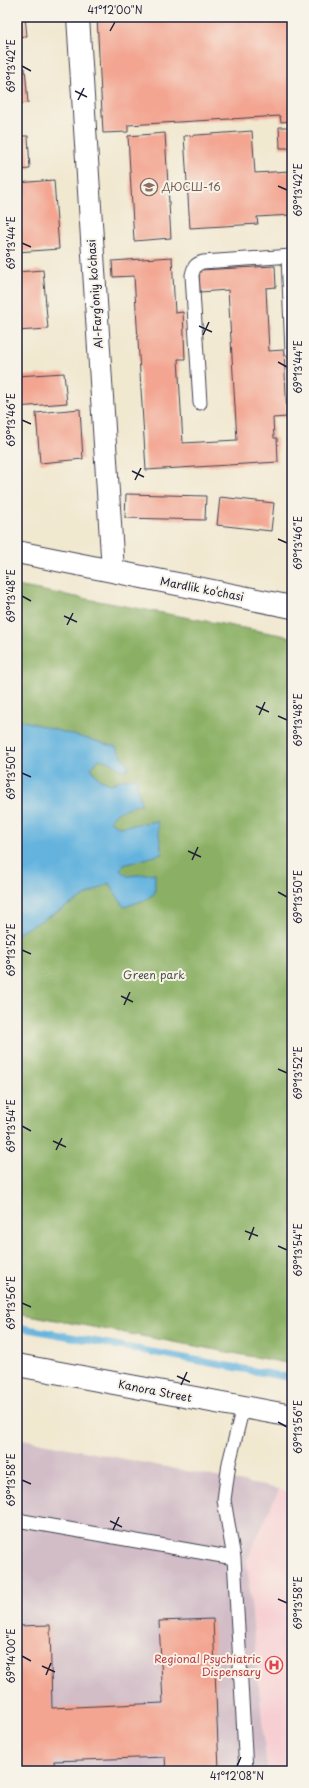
<svg xmlns="http://www.w3.org/2000/svg" width="309" height="1788" font-family="'Playpen Sans',sans-serif">
<style>
.built{fill:#f7cfd3}
.industrial{fill:#d2bdc7}
.forest{fill:#8bb065;stroke:#566950}
.water{fill:#63b3de;stroke:#426a8c}
.lines{fill:none;stroke-linecap:round;stroke-linejoin:round}
.stream{stroke:#63b3de;stroke-width:7}
.building{fill:#f3a591}
.service-casing{stroke:#414051;stroke-width:15}
.tertiary-casing{stroke:#414051;stroke-width:24}
.service{stroke:#fff;stroke-width:13}
.tertiary{stroke:#fff;stroke-width:22}
.ticks{fill:none;stroke:#22223b;stroke-width:1.5}
.labels{text-anchor:middle;stroke-width:4;stroke-linejoin:round;paint-order:stroke}
.education-label{font-size:11px;fill:#785e54;stroke:#f7f3e8;text-anchor:start}
.street-label{font-size:11px;fill:#22223b;stroke:#f7f3e8}
.park-label{font-size:11px;fill:#4c554c;stroke:#f7f3e8}
.health-label{font-size:11px;fill:#be3a42;stroke:#f7f3e8;text-anchor:end}
.neatline{fill:none;stroke:#22223b;stroke-width:1.5}
.ticks-label{font-size:10px;text-anchor:middle;fill:#22223b}
</style>
<rect width="100%" height="100%" fill="#f7f3e8"/>
<filter id="ink" filterUnits="userSpaceOnUse"><feTurbulence type="fractalNoise" baseFrequency=".025" numOctaves="2"/><feDisplacementMap in="SourceGraphic" scale="8" xChannelSelector="R" yChannelSelector="G"/><feConvolveMatrix kernelMatrix="1 2 1 2 8 2 1 2 1" color-interpolation-filters="sRGB"/></filter>
<filter id="wash" filterUnits="userSpaceOnUse"><feTurbulence type="fractalNoise" baseFrequency=".012" numOctaves="4" result="noise"/><feDisplacementMap in="SourceGraphic" scale="16" xChannelSelector="R" yChannelSelector="G"/><feGaussianBlur stdDeviation="0.9" result="paint"/><feColorMatrix in="noise" values="0 0 0 0 0 0 0 0 0 0 0 0 0 0 0 0 0 1.4 0 .05"/><feComposite in="paint" operator="in"/></filter>
<g filter="url(#wash)">
<rect width="100%" height="100%" fill="#f1e8d0"/>
<path class="built" d="M279,1489l13,4v278h-25l-20,-212z"/>
<path class="industrial" d="M17,1438l262,51 -32,71 20,211h-250z"/>
<path class="forest" d="M17,586l275,51v727l-275,-51z"/>
<path class="water" d="M17,719l99,28 14,21 -9,2 -11,-8 -11,-3 -8,9 8,11 12,5 12,-5 13,-1 5,26c-11,3 -26,6 -31,17l9,6 38,-6 5,33 -38,11 -4,5 8,6 27,-3v20l-10,7 -21,7 -15,-24 -92,51z"/>
<g class="lines">
<path class="stream" d="M17,1327l275,51"/>
</g>
<g id="blocks">
<path class="building" d="M17,17h8l2,19 -10,1z
M97,17h195v104l-11,1 -1,-6 -152,9v7l-25,1z
M25,68l3,35 -11,1v-35z
M279,127h13v21h-12z
M252,131l3,42 35,-2 2,44 -35,2 1,7 -68,4 -6,-92z
M165,133l6,105 -37,3 -6,-105z
M17,136h11l2,33 -13,1z
M54,180l5,69 -42,3v-69z
M172,257l3,56 8,-1 2,47h-7l5,84 54,-3 -9,-150 -28,2 -1,-22 76,-4 1,21 -10,1 3,63 15,-1 3,67 -14,1 1,20h3l1,24 -132,8 -12,-194 -21,1 -1,-16z
M43,270l5,59 -31,2v-59z
M64,373l3,30 -50,4v-31z
M80,409l3,50 -43,4 -4,-50z
M126,494l80,2 -1,24 -80,-2z
M220,497l54,6 -3,28 -54,-6z
M213,1619l6,152h-53l-1,-14 -111,4 1,10h-38v-145l33,-1 2,83 111,-5 -4,-82z"/>
</g>
</g>
<g filter="url(#ink)">
<use href="#blocks" fill-opacity="0" stroke="#414051" stroke-width="1"/>
<g class="lines">
<defs>
<path id="service" d="M288,256l4,96
M200,403l-8,-128c2,-8 3,-11 11,-13l89,-6
M243,1407l-14,56 -5,37 10,58 12,213
M17,1520l217,38"/>
<path id="tertiary" d="M78,17l35,554
M17,552l275,55
M17,1365l275,51"/>
</defs>
<use href="#service" class="service-casing"/>
<use href="#tertiary" class="tertiary-casing"/>
<use href="#service" class="service"/>
<use href="#tertiary" class="tertiary"/>
</g>
</g>
<path class="ticks" d="M110,31l5,-9M22,66l9,5M75,91l12,6M78,100l6,-12M278,186l9,4M22,243l9,4M199,326l13,6M203,335l6,-13M278,362l9,5M22,420l9,4M132,471l12,6M135,480l6,-12M278,539l9,4M22,596l9,5M64,616l13,6M67,625l6,-12M256,706l13,6M259,715l6,-13M278,716l9,4M22,773l9,4M188,851l13,6M192,860l6,-13M278,892l9,5M22,950l9,4M121,996l12,6M124,1005l6,-13M278,1069l9,4M22,1126l9,5M53,1141l13,6M56,1150l6,-12M245,1231l13,5M249,1240l5,-13M278,1246l9,4M22,1303l9,4M177,1376l13,6M181,1385l6,-13M278,1422l9,5M22,1480l9,4M110,1521l12,6M113,1530l6,-13M278,1599l9,4M22,1656l9,5M42,1666l13,6M46,1675l5,-12M237,1766l4,-9"/>
<defs>
<symbol id="school-ring" viewBox="-11 -11 22 22"><circle r="9.5" fill="#f7f3e8" stroke="#8d6e63" stroke-width="1.5"/><path d="M0-5L7-2L0 1L-7-2ZM-4 1L0 2.5L4 1V4Q0 6-4 4Z" fill="#8d6e63"/></symbol>
<symbol id="hospital-ring" viewBox="-11 -11 22 22"><circle r="9.5" fill="#f7f3e8" stroke="#e0444e" stroke-width="1.5"/><path d="M-5-5h3v3.5h4V-5h3V5h-3V1.5h-4V5h-3Z" fill="#e0444e"/></symbol>
</defs>
<g fill-rule="evenodd">
<use href="#school-ring" x="139" y="177" width="20" height="20"/>
<use href="#hospital-ring" x="264" y="1655" width="20" height="20"/>
</g>
<g class="labels">
<g class="education-label">
<text x="162" y="191">ДЮСШ-16</text>
</g>
<g class="street-label">
<text transform="translate(95 294) rotate(-94)" y="4">Al-Farg‘oniy ko‘chasi</text>
<text transform="translate(202 589) rotate(11)" y="4">Mardlik ko‘chasi</text>
<text transform="translate(155 1391) rotate(11)" y="4">Kanora Street</text>
</g>
<g class="park-label">
<text x="154" y="979">Green park</text>
</g>
<g class="health-label">
<text x="261" y="1663">Regional Psychiatric<tspan x="261" dy="13">Dispensary</tspan></text>
</g>
</g>
<rect width="309" height="1788" fill="none" stroke="#f7f3e8" stroke-width="44"/>
<rect x="22" y="22" width="265" height="1744" class="neatline"/>
<g class="ticks-label">
<text x="115" y="14">41°12'00"N</text>
<text transform="translate(11 66) rotate(-90)" y="4">69°13'42"E</text>
<text transform="translate(298 190) rotate(-90)" y="4">69°13'42"E</text>
<text transform="translate(11 243) rotate(-90)" y="4">69°13'44"E</text>
<text transform="translate(298 367) rotate(-90)" y="4">69°13'44"E</text>
<text transform="translate(11 420) rotate(-90)" y="4">69°13'46"E</text>
<text transform="translate(298 543) rotate(-90)" y="4">69°13'46"E</text>
<text transform="translate(11 596) rotate(-90)" y="4">69°13'48"E</text>
<text transform="translate(298 720) rotate(-90)" y="4">69°13'48"E</text>
<text transform="translate(11 773) rotate(-90)" y="4">69°13'50"E</text>
<text transform="translate(298 897) rotate(-90)" y="4">69°13'50"E</text>
<text transform="translate(11 950) rotate(-90)" y="4">69°13'52"E</text>
<text transform="translate(298 1073) rotate(-90)" y="4">69°13'52"E</text>
<text transform="translate(11 1126) rotate(-90)" y="4">69°13'54"E</text>
<text transform="translate(298 1250) rotate(-90)" y="4">69°13'54"E</text>
<text transform="translate(11 1303) rotate(-90)" y="4">69°13'56"E</text>
<text transform="translate(298 1427) rotate(-90)" y="4">69°13'56"E</text>
<text transform="translate(11 1480) rotate(-90)" y="4">69°13'58"E</text>
<text transform="translate(298 1603) rotate(-90)" y="4">69°13'58"E</text>
<text transform="translate(11 1656) rotate(-90)" y="4">69°14'00"E</text>
<text x="237" y="1780">41°12'08"N</text>
</g>
</svg>
